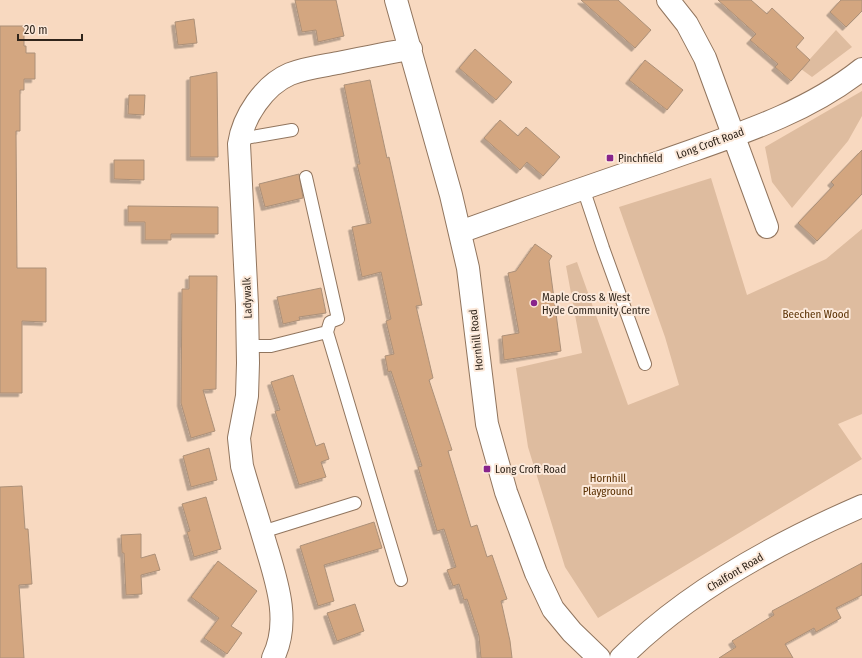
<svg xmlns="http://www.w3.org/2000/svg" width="862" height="658" font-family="'Fira Sans Condensed',sans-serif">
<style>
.green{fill:#debc9f}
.building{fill:#d3a680;stroke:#ac9078;filter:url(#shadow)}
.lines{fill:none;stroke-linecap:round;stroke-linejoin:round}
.service-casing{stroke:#91755e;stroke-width:14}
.minor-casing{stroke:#91755e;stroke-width:24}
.service{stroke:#fff;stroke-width:12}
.minor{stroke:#fff;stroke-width:22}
.poi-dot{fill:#88248c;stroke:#fce9da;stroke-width:1.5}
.labels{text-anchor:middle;stroke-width:4;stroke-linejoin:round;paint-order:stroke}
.street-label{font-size:11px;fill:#30251b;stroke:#fce9da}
.poi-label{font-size:11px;fill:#30251b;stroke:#fce9da;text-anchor:start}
.park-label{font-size:11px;fill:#592f00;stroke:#fce9da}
</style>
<defs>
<filter id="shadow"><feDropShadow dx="-3.5" dy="3.5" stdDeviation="0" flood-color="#0004"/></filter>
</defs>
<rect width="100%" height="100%" fill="#f8d9c0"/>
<path class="green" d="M836,30l16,17 -40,30 -11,-8z
M862,91v25l-14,25 -56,67 -20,-26 -7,-35z
M711,178l36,117 79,-36 36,-30v185l-24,10 24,35 -264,159 -33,-51 -37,-120 -12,-79 66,-15 -16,-87 11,-4 51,143 51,-20 -14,-48 -46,-130z"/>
<path class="building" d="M295,0h41l8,36 -26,6 -2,-12 -14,2z
M581,0h37l33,30 -16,18z
M718,0h33l16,14 5,-6 32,30 -8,9 14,13 -19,21 -16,-14 3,-3 -28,-24 6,-6z
M841,0h21v11l-16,16 -16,-15z
M194,19l3,24 -19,2 -3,-23z
M0,26h24v20h2v7h9v26h-11v11h-4v41h-4l1,137h29v54l-24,-1v72h-22z
M475,49l37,33 -16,18 -37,-32z
M645,60l38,30 -16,20 -38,-30z
M217,72l1,85h-28v-80z
M370,80l17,78 2,-1 33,148 -6,1 17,72 -4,2 23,70 -4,1 23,76 6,-2 10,32 5,-2 15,44 -6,2 9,40 2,17h-31l-2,-22 -12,-37 -3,1 -5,-16 -6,2 -6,-16 9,-3 -12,-38 -7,2 -19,-64 4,-1 -31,-95 -3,1 -3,-16 9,-2 -8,-33 5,-2 -10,-47 -19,5 -10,-50 19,-4 -14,-59h3l-16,-79z
M129,95h16l-1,20 -16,-1z
M500,120l18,16 8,-9 34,30 -17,19 -16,-14 -7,8 -36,-32z
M862,150v44l-45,47 -19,-18 36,-38 -3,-3z
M114,160h30v20l-30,-1z
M299,174l4,24 -38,9 -6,-23z
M128,206l90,1v27h-47v6h-26v-18h-17z
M535,244l17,12 -3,5 12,90 -57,9 -2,-24 17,-3 -11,-60 8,-2z
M189,276h28l-1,113 -13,1 12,41 -24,7 -10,-35 1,-114h7z
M321,288l5,25 -27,4 1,3 -17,4 -6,-27z
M293,375l23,71 8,-3 5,16 -8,3 5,15 -27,8 -24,-74 5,-1 -9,-28z
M209,448l8,32 -26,7 -8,-31z
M22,486l3,43h3l4,55 -13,1 5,73h-24v-171z
M206,497l15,52 -27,8 -7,-25 3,-1 -8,-27z
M374,522l8,26 -58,17 10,36 -16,5 -18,-60z
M141,534v24l14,-4 5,16 -19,5 1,19 -16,1 -2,-42h-2l-1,-18z
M218,561l39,30 -26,35 11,7 -15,21 -23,-16 15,-20 -28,-21z
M862,563v32l-26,13 5,10 -25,14 -2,-4 -29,16 8,14h-74l17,-11 -4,-6 42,-26 -2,-4z
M355,604l9,27 -27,10 -10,-28z"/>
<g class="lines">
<defs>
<path id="service" d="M240,139l52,-9
M306,177l32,142 -8,3 -3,10 74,248
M583,188l20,60 42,116
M248,346h23l56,-14
M262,532l93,-29"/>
<path id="minor" d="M396,0l55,195 17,73 19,156 19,68 30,81 17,36 19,23 27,26
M668,0l19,24 18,34 62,169
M460,232c66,-24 133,-47 200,-70 69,-25 143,-46 202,-93
M273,658c19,-38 2,-81 -9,-119 -7,-24 -15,-48 -22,-73l-3,-28 8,-42 1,-33 -1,-58 -8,-161c4,-27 25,-59 51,-70 15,-6 32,-8 48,-11 24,-5 48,-10 73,-14
M621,658c64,-65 158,-116 241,-152"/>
</defs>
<use href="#service" class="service-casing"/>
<use href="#minor" class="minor-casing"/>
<use href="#service" class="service"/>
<use href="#minor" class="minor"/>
</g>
<g class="poi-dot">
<rect x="606" y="154" width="8" height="8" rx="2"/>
<circle cx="534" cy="303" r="4"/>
<rect x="483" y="465" width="8" height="8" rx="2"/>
</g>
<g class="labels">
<g class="street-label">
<text transform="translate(710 143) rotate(-20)" y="4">Long Croft Road</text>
<text transform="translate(247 298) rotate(-92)" y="4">Ladywalk</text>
<text transform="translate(476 340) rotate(-96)" y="4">Hornhill Road</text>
<text transform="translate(735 572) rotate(-31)" y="4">Chalfont Road</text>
</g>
<g class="poi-label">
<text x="618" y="162">Pinchfield</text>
<text x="542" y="301">Maple Cross &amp; West<tspan x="542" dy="13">Hyde Community Centre</tspan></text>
<text x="495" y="473">Long Croft Road</text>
</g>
<g class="park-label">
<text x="816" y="318">Beechen Wood</text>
<text x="608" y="482">Hornhill<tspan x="608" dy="13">Playground</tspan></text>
</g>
</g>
<path d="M18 34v6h64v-6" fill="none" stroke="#30251b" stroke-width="2"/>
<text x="24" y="34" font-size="12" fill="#30251b" stroke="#fce9da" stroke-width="3" paint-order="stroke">20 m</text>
</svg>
